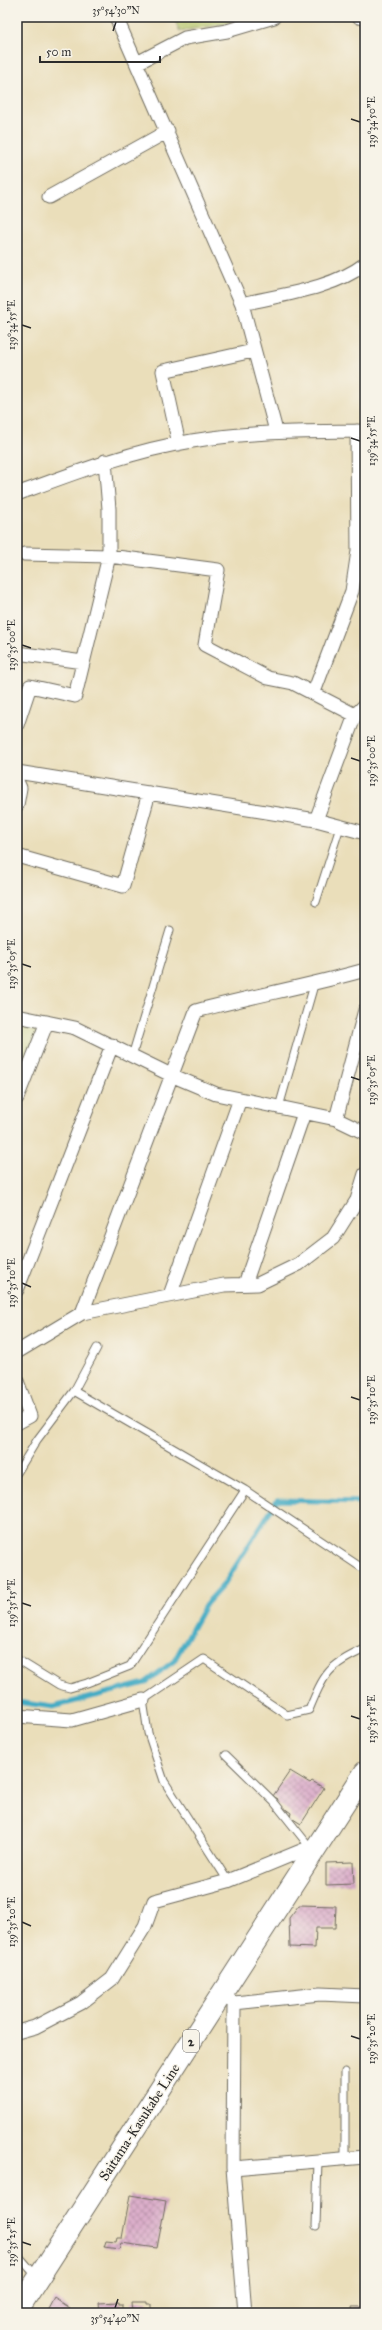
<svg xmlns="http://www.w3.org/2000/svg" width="382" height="2330" font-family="'IM FELL Great Primer',serif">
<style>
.green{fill:#b5c568;stroke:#70784a}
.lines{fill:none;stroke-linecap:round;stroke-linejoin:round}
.stream{stroke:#44acc4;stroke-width:5}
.building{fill:url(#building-cross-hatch)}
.service-casing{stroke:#6e6a5d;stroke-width:9}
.minor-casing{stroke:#6e6a5d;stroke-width:15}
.primary-casing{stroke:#6e6a5d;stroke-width:23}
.service{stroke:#fff;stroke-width:7}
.minor{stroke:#fff;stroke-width:13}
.primary{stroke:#fff;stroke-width:21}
.ticks{fill:none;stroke:#2b2b2b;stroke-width:1.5}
.labels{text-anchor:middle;stroke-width:3;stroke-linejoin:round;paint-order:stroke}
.shield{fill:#f7f3e8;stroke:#686764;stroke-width:1}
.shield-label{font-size:13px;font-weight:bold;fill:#2b2b2b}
.street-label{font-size:14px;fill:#2b2b2b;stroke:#f7f3e8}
.neatline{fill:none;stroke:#2b2b2b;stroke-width:1.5}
.ticks-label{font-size:10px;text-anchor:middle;fill:#2b2b2b}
</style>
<defs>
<pattern id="building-cross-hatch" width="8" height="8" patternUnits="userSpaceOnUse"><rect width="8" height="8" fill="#dcafcb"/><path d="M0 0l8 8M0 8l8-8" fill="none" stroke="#b38fa5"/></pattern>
</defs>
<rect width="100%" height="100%" fill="#f7f3e8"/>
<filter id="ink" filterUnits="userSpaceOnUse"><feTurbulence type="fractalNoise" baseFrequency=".025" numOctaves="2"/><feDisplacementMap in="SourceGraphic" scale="8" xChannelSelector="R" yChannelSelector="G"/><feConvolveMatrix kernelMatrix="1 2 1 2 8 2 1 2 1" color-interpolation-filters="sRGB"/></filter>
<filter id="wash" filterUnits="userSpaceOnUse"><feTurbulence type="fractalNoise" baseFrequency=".012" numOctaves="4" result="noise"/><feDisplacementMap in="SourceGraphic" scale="16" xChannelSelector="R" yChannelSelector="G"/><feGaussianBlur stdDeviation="0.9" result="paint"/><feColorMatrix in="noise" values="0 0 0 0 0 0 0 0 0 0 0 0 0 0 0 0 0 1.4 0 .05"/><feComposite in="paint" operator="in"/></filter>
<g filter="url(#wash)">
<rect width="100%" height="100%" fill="#eadeba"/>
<path class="green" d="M174,17h56l2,6 -53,8z
M17,1023l15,3 5,6 -20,50z"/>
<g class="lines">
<path class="stream" d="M17,1702l36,5 92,-24 29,-22 32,-57 19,-21 52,-83 88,2"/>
</g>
<g id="blocks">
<path class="building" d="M290,1771l20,12 2,-2 12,7 -23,36 -11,-7 1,-4 -15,-11 2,-3 -5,-3z
M353,1862l1,22 -28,1v-22z
M299,1905l37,1 -1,22h-19l-1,20 -25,-1 -1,-29z
M130,2195l36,6 -9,47 -36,-5 -2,6 -15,-2 2,-6 10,1 1,-4h5z
M55,2298l15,10 -2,5h-21z
M119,2302v2h3v9h-22l-1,-10z
M131,2302h16v2h4v9h-19z
M352,2307h13v6h-12z"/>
</g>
</g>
<g filter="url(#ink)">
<use href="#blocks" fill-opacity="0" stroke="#6e6a5d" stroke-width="1"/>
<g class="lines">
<defs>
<path id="service" d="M316,902l24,-75
M132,1056l38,-126
M279,1107l35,-122
M74,1391l171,99 120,80
M17,1473l20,-33 37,-49 23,-43
M17,1659l42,26 11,3 17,-5 43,-17 115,-176
M226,1755l48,47 35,44
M228,1881l-64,-100 -16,-48 -5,-33 61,-41 83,56 22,-5c15,-36 19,-45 56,-61
M345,2072v87
M316,2226l2,-65
M17,2247l1,8 19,22"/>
<path id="minor" d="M116,17l126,287 34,127
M359,17l6,1
M137,63l48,-25 42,-7 47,-14
M49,197l119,-66
M242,304c38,-9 91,-15 123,-40
M179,444l-16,-73 90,-20
M17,494c57,-21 114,-43 175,-53 57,-10 115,-9 173,-10
M24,554l85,2 109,14 -13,75 63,33 25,5 62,32 -39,105
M17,653l66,9
M314,692l38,-101 6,-40 -1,-120
M355,715l10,-10
M17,725l13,-39 45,10 34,-140v-47l-4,-48
M17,772l299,48 49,13
M17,781l3,7 -3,17
M17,856l106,30 26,-93
M17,1016l58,12 96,47 45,19 120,25 29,14
M17,1098l30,-76
M336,1119l29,-109
M245,1284l59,-171
M17,1290l95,-245
M170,1295l70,-196
M82,1313l114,-302c56,-15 113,-25 169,-41
M17,1352l65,-39 142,-28 34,-1 41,-20 34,-26 24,-38 8,-26
M17,1381l13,35 -13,7
M17,1716l55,4 71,-20
M221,1994l13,9 -1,165 12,145
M234,2003l86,-9 45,2
M17,2032l18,-5 46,-24 31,-24 33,-53 9,-25 74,-20 90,-37
M233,2168l132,-11"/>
<path id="primary" d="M17,2311l348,-539"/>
</defs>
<use href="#service" class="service-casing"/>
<use href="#minor" class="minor-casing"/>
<use href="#primary" class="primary-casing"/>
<use href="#service" class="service"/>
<use href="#minor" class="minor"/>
<use href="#primary" class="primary"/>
</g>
</g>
<path class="ticks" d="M113,31l3,-9M351,119l9,3M22,325l9,3M351,438l9,3M22,645l9,3M351,758l9,3M22,964l9,3M351,1077l9,3M22,1283l9,4M351,1397l9,3M22,1603l9,3M351,1716l9,3M22,1922l9,4M351,2036l9,3M22,2242l9,3M115,2308l3,-9"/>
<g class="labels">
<rect class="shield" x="183" y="2030" width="16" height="22" rx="3"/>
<g class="shield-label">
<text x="191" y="2046">2</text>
</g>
<g class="street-label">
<text transform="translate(139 2122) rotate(-57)" y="5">Saitama-Kasukabe Line</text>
</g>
</g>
<rect width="382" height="2330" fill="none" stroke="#f7f3e8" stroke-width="44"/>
<path d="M40 56v6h120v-6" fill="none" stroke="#2b2b2b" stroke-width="2"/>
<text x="46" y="56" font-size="12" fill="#2b2b2b" stroke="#f7f3e8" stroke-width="3" paint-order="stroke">50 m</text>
<rect x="22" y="22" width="338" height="2286" class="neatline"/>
<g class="ticks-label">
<text x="116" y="14">35°54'30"N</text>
<text transform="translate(371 122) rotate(-90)" y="4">139°34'50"E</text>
<text transform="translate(11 325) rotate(-90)" y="4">139°34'55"E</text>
<text transform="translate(371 441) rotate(-90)" y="4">139°34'55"E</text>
<text transform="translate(11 645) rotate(-90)" y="4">139°35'00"E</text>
<text transform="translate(371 761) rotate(-90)" y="4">139°35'00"E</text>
<text transform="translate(11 964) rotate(-90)" y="4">139°35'05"E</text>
<text transform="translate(371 1080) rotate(-90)" y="4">139°35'05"E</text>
<text transform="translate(11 1283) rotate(-90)" y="4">139°35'10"E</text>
<text transform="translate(371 1400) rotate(-90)" y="4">139°35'10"E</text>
<text transform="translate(11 1603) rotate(-90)" y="4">139°35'15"E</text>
<text transform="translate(371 1719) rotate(-90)" y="4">139°35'15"E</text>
<text transform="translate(11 1922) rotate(-90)" y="4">139°35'20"E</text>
<text transform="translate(371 2039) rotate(-90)" y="4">139°35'20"E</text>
<text transform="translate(11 2242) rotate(-90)" y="4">139°35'25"E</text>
<text x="115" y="2322">35°54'40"N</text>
</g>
</svg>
